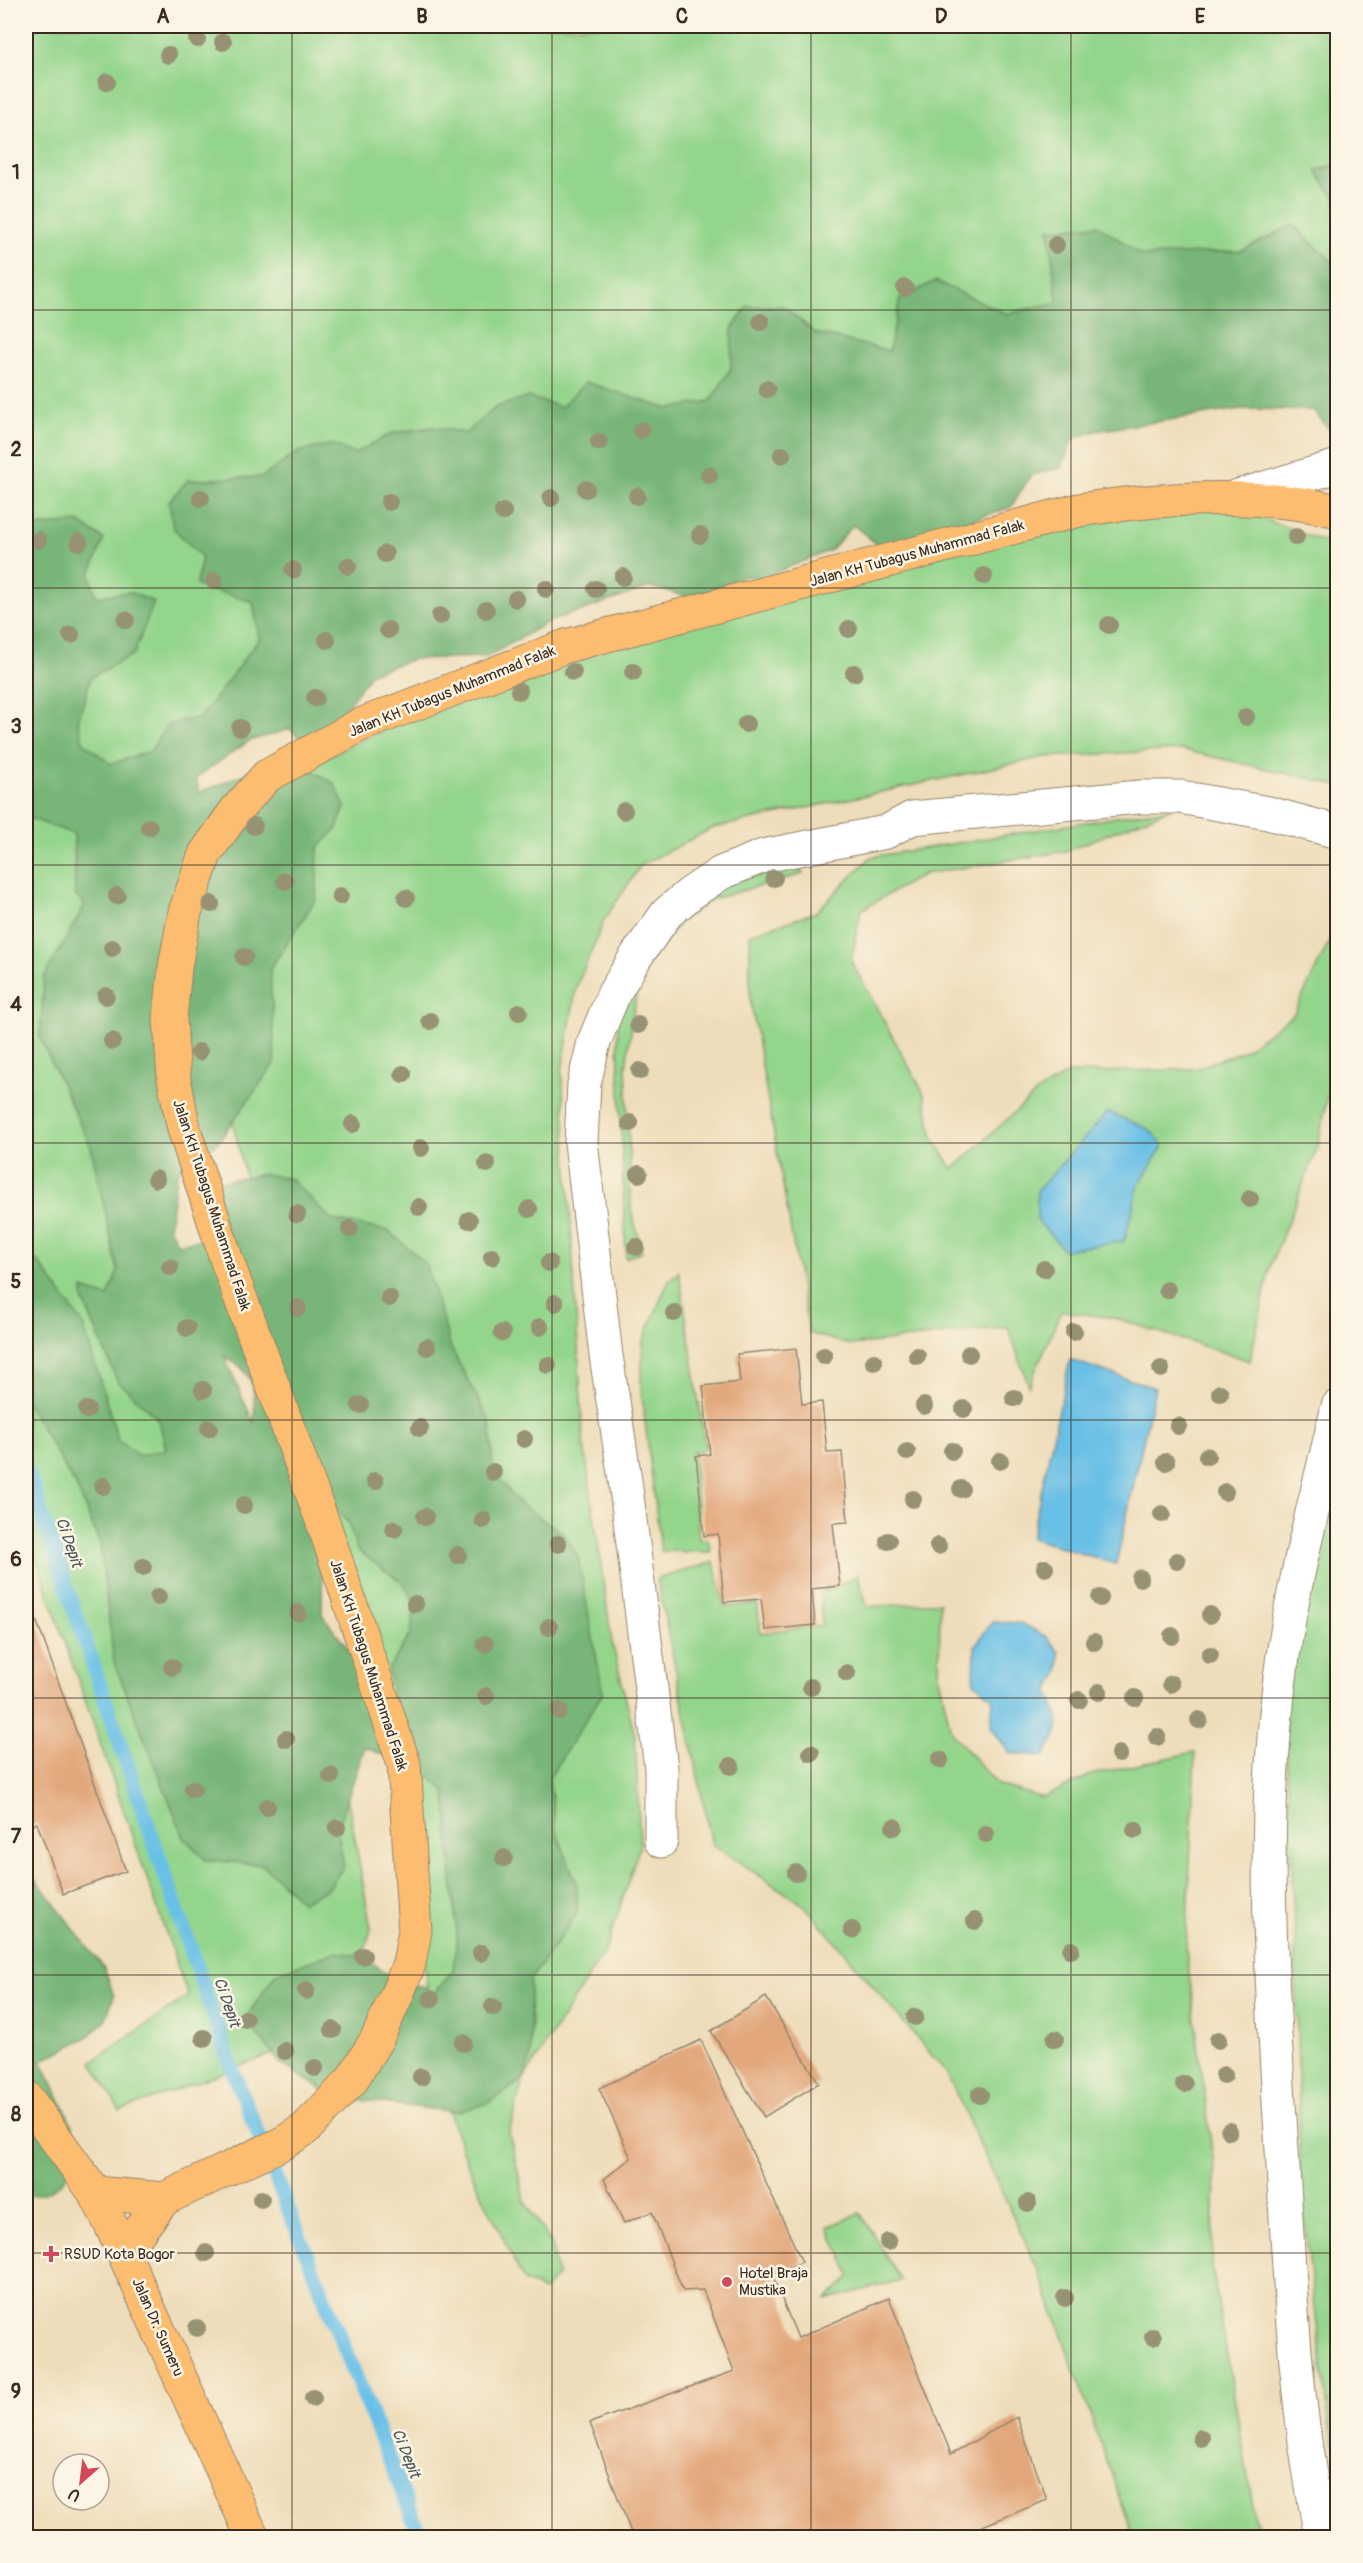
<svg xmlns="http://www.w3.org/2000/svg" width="1363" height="2563" font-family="Pangolin,sans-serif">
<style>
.green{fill:#94d58c;stroke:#688055;stroke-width:1.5}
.forest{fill:#77b678;stroke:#59704b;stroke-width:1.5;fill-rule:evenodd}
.water{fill:#69c0e6;stroke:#527582;stroke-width:1.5}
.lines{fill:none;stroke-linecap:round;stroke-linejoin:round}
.stream{stroke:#69c0e6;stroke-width:15}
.building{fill:#e2a77b}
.minor-casing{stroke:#94846c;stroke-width:35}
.major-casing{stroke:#94846c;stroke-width:35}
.minor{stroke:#fff;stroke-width:33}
.major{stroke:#fcbd6f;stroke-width:33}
.tree{fill:#989274}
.grid{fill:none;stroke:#3b2a1e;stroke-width:1.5;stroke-opacity:0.55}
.poi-dot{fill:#d1495b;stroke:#fcf5e5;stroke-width:2}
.labels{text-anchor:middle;stroke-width:5;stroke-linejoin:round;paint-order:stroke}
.street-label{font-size:15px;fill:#3b2a1e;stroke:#fcf5e5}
.poi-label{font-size:15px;fill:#3b2a1e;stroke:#fcf5e5;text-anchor:start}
.water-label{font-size:16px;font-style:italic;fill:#49575a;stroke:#fcf5e5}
.neatline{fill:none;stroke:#3b2a1e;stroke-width:2}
.grid-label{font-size:20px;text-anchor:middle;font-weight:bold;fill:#3b2a1e}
</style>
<rect width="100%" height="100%" fill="#fcf5e5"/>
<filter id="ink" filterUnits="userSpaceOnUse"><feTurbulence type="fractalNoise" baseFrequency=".0167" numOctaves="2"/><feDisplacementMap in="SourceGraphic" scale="12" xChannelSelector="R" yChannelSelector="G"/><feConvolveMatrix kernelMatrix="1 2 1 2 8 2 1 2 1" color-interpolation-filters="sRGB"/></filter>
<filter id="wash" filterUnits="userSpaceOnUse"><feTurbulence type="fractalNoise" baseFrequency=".008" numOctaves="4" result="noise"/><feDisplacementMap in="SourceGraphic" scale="24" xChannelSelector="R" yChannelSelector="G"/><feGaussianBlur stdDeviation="1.35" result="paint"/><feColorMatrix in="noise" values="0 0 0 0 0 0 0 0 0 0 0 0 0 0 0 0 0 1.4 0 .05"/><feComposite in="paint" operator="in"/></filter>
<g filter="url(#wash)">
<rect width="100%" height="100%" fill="#eeddba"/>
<path class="green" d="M26,26h1312l-1,362 -309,44 -747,257 -101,76 -11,463 178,567 24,134 -29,99 -222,83 -28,-49 96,-66 -162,-466z
M1229,505l108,42v238l-154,-35 -139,7 -331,71 -72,37 -37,55 -28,68 -14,82 21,367 29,206 23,93 5,109 -33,102 -84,133 -14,53 16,69 26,41 6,33 -13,15 -20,-10 -57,-117 -37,-106 -3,-71 -24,-225 -120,-411 -90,-413 71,-152 203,-95 183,-64 476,-119z
M1172,808l-106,43 -142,23 -63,36 -10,51 73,133 9,44 20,31 84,-77 31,-19 127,-4 50,-19 49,-36 43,-88v118l-19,102 -48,121 -20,94 -135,-43 -54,-7 -32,75 -21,-59 -158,18 -41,-12 -59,-335v-64l66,-22 55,-55z
M798,868l5,6 -91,25 -32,23 -41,53 -13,91 5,143 11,42 -16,7 -10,-272 92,-101z
M679,1272l27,178 -13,1 6,88h9l3,13 -50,-1 -20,-163 2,-47 26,-61z
M1337,1473v978l-7,-24 -29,-231 -6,-256 -13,-276z
M714,1562l11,45 32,-4 4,30 61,-8 -2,-32 38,-18 9,32 73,-5 -1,75 12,55 47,53 45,13 48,-23 104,-23 -9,198 29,225 -3,93 43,250 9,19h-130l-94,-263 -94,-202 -141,-166 -93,-62 -55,-265z
M860,2213l41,67 -76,20 26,-24 -23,-49z"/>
<path class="forest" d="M1337,164h1l-1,37 -21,-30z
M1098,225l45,31 98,-5 52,-26 44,41v173l-24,-29 -72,-1 -146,22 -22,8 -12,29 -30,7 -20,32 -128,42 -30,-24 -22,25 -69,28 -19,-2 -49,22 -44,-11 -102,35 -61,35 -73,2 -43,14 -47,65 -18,6 -16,-15 -41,12 -53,37 3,15 88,-37 47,27 11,24 -9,23 -18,18 -2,51 -46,70 5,94 -59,82 -24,9 -16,22 -7,52 9,16 44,-9 -15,-51 57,-10 27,5 41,41 57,11 37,33 25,84 39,74 3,50 27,32 44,30 14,23 25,136 -54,85 7,52 21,55v29l-47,66 1,76 -8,24 -37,24 -30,8 -122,-15 -53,-33 -36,-45 31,-46 60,-21 27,4 37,28 27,3 4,11 22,-28 4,-30 -12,-149 -42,-38 -15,-84 23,-35 4,-30 -11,-20 -47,-34 -9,-28 -20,-20 -5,32 -1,80 33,44 48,106 -38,-17 -28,81 7,38 -15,22 -27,14 -39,-37 -57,-5 -22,-22 -70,-176 -14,-117 -23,-57 -51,-87v-141h11l46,64 35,116 21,16 27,-7 -7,-29 -42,-40 -34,-81v-10l25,8 10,-26 -27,-124 -51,-109 4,-61 41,-72 -10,-10 -1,-61 -48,-17v-289l52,-6 26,17 -14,35 6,23 33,-5 25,10 -20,52 -43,23 -13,44 5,21 28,22 39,-13 18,-27 33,-7 58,-78 -6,-37 -57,-17 6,-28 -29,-29 -4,-27 19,-21 74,-3 36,-25 35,-8 21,10 38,-21 41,-6 33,6 30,-26 32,-10 33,10 25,-25 82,27 43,-8 20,-33 1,-39 16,-23h35l32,27 74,18 11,-52 35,-18 72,33 50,-12 -8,-73zM224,1356c31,14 32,37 30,68z
M26,1872l10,8 68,88 10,28 -9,25 -19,17 -45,23c8,17 30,56 33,72 5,34 -12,63 -48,62z"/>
<path class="water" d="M1108,1112l41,17 14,17 -24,38 -15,57 -60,9 -27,-30v-29z
M1070,1360l85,28 -39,176 -85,-26z
M992,1622l29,1 26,14 12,15v20l-11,20c15,31 14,35 -4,64l-35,-3 -18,-27 2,-27 -19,-17 1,-36z"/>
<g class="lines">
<path class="stream" d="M26,1469l204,595 191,474"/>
</g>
<g id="blocks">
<path class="building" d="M796,1348l6,56 20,-2 5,51 15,-1 6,70 -15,1 7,63 -28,3 3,36 -50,5 -4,-31 -37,3 -6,-68 -14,2 -8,-80 14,-2 -7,-68 37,-4 -3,-28z
M26,1591l100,280 -63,23 -26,-71 -11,5z
M766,1997l53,86 -55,34 -53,-86z
M701,2040l101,222 -30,13 26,63 91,-40 62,156 66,-37 30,83 -72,29 3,9h-345l-43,-115 144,-52 -31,-81 -20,1 -31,-79 -28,11 -20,-44 27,-21 -32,-70z"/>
</g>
</g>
<g filter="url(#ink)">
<use href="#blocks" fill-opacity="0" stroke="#94846c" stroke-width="1.5"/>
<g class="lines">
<defs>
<path id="minor" d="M1235,497l103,-31
M661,1841v-73l-36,-288 -19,-125 -25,-213 3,-58 10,-42 20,-49 23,-38 30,-42 24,-20 30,-20 42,-17 123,-24 26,-14 227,-21h41l88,16 70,19
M1322,2538c-28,-127 -32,-259 -40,-388 -10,-162 -23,-325 0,-487 12,-87 36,-172 56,-257"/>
<path id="major" d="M26,2097l69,96 15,30 143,315
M95,2193l69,6
M124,2251l40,-52 119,-56 22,-14 46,-48 27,-44 20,-45 11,-28 6,-33 -11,-167 -78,-233 -99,-270 -43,-132 -10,-50 -4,-60 5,-52 10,-55 20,-58 32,-45 30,-33 93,-51 206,-79 513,-136c82,-12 177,-19 259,1"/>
</defs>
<use href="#minor" class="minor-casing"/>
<use href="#major" class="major-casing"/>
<use href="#minor" class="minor"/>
<use href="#major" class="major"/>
</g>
<g class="tree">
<circle cx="197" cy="39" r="9"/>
<circle cx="223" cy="42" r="9"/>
<circle cx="168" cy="55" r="9"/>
<circle cx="107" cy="82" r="9"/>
<circle cx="1056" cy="245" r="9"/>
<circle cx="905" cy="288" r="9"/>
<circle cx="761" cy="322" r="9"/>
<circle cx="767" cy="389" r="9"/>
<circle cx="641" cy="430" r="9"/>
<circle cx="599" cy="442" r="9"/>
<circle cx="782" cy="455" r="9"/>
<circle cx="709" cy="475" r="9"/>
<circle cx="586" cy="489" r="9"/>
<circle cx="637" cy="496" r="9"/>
<circle cx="201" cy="498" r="9"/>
<circle cx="551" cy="498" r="9"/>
<circle cx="389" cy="502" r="9"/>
<circle cx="503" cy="512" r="9"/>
<circle cx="700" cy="535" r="9"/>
<circle cx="1296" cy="537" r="9"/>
<circle cx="38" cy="540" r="9"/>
<circle cx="79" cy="542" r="9"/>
<circle cx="385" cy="554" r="9"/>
<circle cx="348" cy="566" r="9"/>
<circle cx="293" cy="570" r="9"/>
<circle cx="984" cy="576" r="9"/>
<circle cx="623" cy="577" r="9"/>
<circle cx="214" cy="581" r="9"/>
<circle cx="546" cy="589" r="9"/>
<circle cx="596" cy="589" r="9"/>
<circle cx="516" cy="599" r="9"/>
<circle cx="486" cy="610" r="9"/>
<circle cx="440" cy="616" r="9"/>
<circle cx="126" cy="620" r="9"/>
<circle cx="1109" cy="625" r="9"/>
<circle cx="849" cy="629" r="9"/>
<circle cx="388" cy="630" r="9"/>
<circle cx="71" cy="635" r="9"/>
<circle cx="327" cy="640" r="9"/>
<circle cx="573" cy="672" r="9"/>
<circle cx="633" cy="672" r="9"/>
<circle cx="854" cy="673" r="9"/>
<circle cx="519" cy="691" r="9"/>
<circle cx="315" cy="698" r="9"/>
<circle cx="1246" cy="717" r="9"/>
<circle cx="746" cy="724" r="9"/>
<circle cx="240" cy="728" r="9"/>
<circle cx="624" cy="811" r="9"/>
<circle cx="254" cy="826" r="9"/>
<circle cx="149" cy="827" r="9"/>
<circle cx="774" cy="878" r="9"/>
<circle cx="285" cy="881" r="9"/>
<circle cx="117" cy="896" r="9"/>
<circle cx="340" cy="896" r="9"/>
<circle cx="406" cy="898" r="9"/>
<circle cx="211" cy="904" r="9"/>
<circle cx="112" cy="948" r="9"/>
<circle cx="244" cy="957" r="9"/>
<circle cx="106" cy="996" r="9"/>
<circle cx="519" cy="1012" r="9"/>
<circle cx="430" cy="1021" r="9"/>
<circle cx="638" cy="1025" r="9"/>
<circle cx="112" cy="1041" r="9"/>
<circle cx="199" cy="1052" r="9"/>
<circle cx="640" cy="1071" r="9"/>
<circle cx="403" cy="1074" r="9"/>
<circle cx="630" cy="1123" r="9"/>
<circle cx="353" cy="1124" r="9"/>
<circle cx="421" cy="1148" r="9"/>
<circle cx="487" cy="1164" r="9"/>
<circle cx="639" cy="1174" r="9"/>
<circle cx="156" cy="1179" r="9"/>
<circle cx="1250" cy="1199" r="9"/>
<circle cx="419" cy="1207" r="9"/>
<circle cx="529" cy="1209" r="9"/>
<circle cx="297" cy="1214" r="9"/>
<circle cx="469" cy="1220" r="9"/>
<circle cx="350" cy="1229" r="9"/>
<circle cx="636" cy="1247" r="9"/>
<circle cx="492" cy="1257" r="9"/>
<circle cx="549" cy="1263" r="9"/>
<circle cx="170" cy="1267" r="9"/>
<circle cx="1044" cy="1269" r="9"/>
<circle cx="1167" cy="1290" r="9"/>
<circle cx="389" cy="1298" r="9"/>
<circle cx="555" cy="1303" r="9"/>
<circle cx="298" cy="1308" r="9"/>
<circle cx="674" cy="1313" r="9"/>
<circle cx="540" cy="1327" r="9"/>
<circle cx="187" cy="1328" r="9"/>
<circle cx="1074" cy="1332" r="9"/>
<circle cx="502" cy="1333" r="9"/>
<circle cx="427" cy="1347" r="9"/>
<circle cx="969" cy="1354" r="9"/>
<circle cx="824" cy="1356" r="9"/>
<circle cx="917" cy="1356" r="9"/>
<circle cx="874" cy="1362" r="9"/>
<circle cx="548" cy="1365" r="9"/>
<circle cx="1161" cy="1369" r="9"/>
<circle cx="203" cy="1390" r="9"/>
<circle cx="1220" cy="1393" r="9"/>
<circle cx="1014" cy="1398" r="9"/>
<circle cx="360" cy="1405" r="9"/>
<circle cx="924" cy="1406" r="9"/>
<circle cx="964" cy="1409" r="9"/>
<circle cx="87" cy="1410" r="9"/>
<circle cx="1178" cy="1426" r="9"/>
<circle cx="209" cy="1428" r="9"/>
<circle cx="420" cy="1428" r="9"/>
<circle cx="524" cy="1439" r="9"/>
<circle cx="952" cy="1451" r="9"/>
<circle cx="907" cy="1452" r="9"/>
<circle cx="1207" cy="1456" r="9"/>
<circle cx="1000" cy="1461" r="9"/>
<circle cx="1166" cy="1462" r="9"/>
<circle cx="493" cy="1472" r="9"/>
<circle cx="375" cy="1481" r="9"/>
<circle cx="103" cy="1486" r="9"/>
<circle cx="961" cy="1489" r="9"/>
<circle cx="1225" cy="1492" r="9"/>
<circle cx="913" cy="1499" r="9"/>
<circle cx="244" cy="1505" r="9"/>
<circle cx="1162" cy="1514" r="9"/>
<circle cx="425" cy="1517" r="9"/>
<circle cx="483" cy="1520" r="9"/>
<circle cx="394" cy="1529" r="9"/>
<circle cx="888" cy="1541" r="9"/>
<circle cx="558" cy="1544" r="9"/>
<circle cx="938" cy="1546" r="9"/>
<circle cx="458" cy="1555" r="9"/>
<circle cx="1177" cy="1561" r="9"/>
<circle cx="143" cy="1567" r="9"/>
<circle cx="1045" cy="1568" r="9"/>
<circle cx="1140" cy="1578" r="9"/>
<circle cx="158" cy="1597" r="9"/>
<circle cx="1100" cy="1598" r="9"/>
<circle cx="415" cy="1604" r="9"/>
<circle cx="298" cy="1613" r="9"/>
<circle cx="1210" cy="1615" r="9"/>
<circle cx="549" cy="1627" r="9"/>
<circle cx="1172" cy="1636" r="9"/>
<circle cx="1094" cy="1642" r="9"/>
<circle cx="485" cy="1644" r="9"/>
<circle cx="1210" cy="1655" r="9"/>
<circle cx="172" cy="1667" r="9"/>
<circle cx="847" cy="1673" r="9"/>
<circle cx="1171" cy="1684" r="9"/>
<circle cx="811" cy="1687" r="9"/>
<circle cx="1099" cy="1692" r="9"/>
<circle cx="486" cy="1696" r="9"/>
<circle cx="1135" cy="1698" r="9"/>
<circle cx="1079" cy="1700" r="9"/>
<circle cx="559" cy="1711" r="9"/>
<circle cx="1199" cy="1720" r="9"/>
<circle cx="1157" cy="1737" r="9"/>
<circle cx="286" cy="1739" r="9"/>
<circle cx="811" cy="1753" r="9"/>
<circle cx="1119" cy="1754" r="9"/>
<circle cx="940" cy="1760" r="9"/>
<circle cx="731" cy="1766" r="9"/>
<circle cx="331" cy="1776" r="9"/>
<circle cx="193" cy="1789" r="9"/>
<circle cx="267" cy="1807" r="9"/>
<circle cx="894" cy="1827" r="9"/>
<circle cx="337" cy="1828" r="9"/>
<circle cx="1135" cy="1830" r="9"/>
<circle cx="986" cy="1834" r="9"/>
<circle cx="504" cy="1858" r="9"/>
<circle cx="796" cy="1873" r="9"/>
<circle cx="975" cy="1921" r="9"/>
<circle cx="852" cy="1930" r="9"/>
<circle cx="1071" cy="1950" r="9"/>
<circle cx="481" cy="1953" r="9"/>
<circle cx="363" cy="1956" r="9"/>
<circle cx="306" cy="1991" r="9"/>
<circle cx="431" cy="1999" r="9"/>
<circle cx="493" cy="2007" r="9"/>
<circle cx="915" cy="2017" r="9"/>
<circle cx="245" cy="2019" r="9"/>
<circle cx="333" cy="2030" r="9"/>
<circle cx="204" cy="2038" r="9"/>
<circle cx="1055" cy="2039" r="9"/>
<circle cx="1218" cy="2040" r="9"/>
<circle cx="463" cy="2043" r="9"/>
<circle cx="285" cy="2051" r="9"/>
<circle cx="315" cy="2068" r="9"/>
<circle cx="1224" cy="2075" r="9"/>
<circle cx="421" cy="2077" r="9"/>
<circle cx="1184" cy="2084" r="9"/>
<circle cx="980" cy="2095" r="9"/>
<circle cx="1229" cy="2131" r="9"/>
<circle cx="261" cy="2199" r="9"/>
<circle cx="1028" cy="2203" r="9"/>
<circle cx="888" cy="2242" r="9"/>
<circle cx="206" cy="2253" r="9"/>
<circle cx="1065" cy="2298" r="9"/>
<circle cx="197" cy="2328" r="9"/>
<circle cx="1153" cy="2337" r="9"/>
<circle cx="313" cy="2398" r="9"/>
<circle cx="1201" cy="2438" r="9"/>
</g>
</g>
<path class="grid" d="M292,26v2512M552,26v2512M811,26v2512M1071,26v2512M26,310h1312M26,588h1312M26,865h1312M26,1143h1312M26,1420h1312M26,1698h1312M26,1975h1312M26,2253h1312"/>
<g class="poi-dot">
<path d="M48 2245h6v6h6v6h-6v6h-6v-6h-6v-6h6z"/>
<circle cx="727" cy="2282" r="6"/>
</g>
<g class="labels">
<g class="street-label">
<text transform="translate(917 553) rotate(-15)" y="5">Jalan KH Tubagus Muhammad Falak</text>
<text transform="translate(452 691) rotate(-22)" y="5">Jalan KH Tubagus Muhammad Falak</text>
<text transform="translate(212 1205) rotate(72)" y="5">Jalan KH Tubagus Muhammad Falak</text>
<text transform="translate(369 1665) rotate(72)" y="5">Jalan KH Tubagus Muhammad Falak</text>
<text transform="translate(158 2327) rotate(66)" y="5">Jalan Dr. Sumeru</text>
</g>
<g class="poi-label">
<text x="64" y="2259">RSUD Kota Bogor</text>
<text x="739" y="2278">Hotel Braja<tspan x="739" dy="17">Mustika</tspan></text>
</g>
<g class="water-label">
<text transform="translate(70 1542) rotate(71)" y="6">Ci Depit</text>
<text transform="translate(228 2002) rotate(71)" y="6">Ci Depit</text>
<text transform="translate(407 2453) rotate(68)" y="6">Ci Depit</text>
</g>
</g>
<rect width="1363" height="2563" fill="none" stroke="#fcf5e5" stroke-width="66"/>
<g transform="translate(81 2482) rotate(208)"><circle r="28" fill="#fcf5e5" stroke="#afa495" stroke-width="1.5"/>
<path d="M0-4.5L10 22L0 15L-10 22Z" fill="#d1495b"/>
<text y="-9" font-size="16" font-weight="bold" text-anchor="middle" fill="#3b2a1e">U</text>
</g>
<rect x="33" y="33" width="1297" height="2497" class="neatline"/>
<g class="grid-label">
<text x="163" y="23">A</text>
<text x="422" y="23">B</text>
<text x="682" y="23">C</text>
<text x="941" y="23">D</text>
<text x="1200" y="23">E</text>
<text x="16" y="179">1</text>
<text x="16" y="456">2</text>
<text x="16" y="733">3</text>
<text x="16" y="1011">4</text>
<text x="16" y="1288">5</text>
<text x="16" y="1566">6</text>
<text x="16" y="1843">7</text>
<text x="16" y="2121">8</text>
<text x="16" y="2398">9</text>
</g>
</svg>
